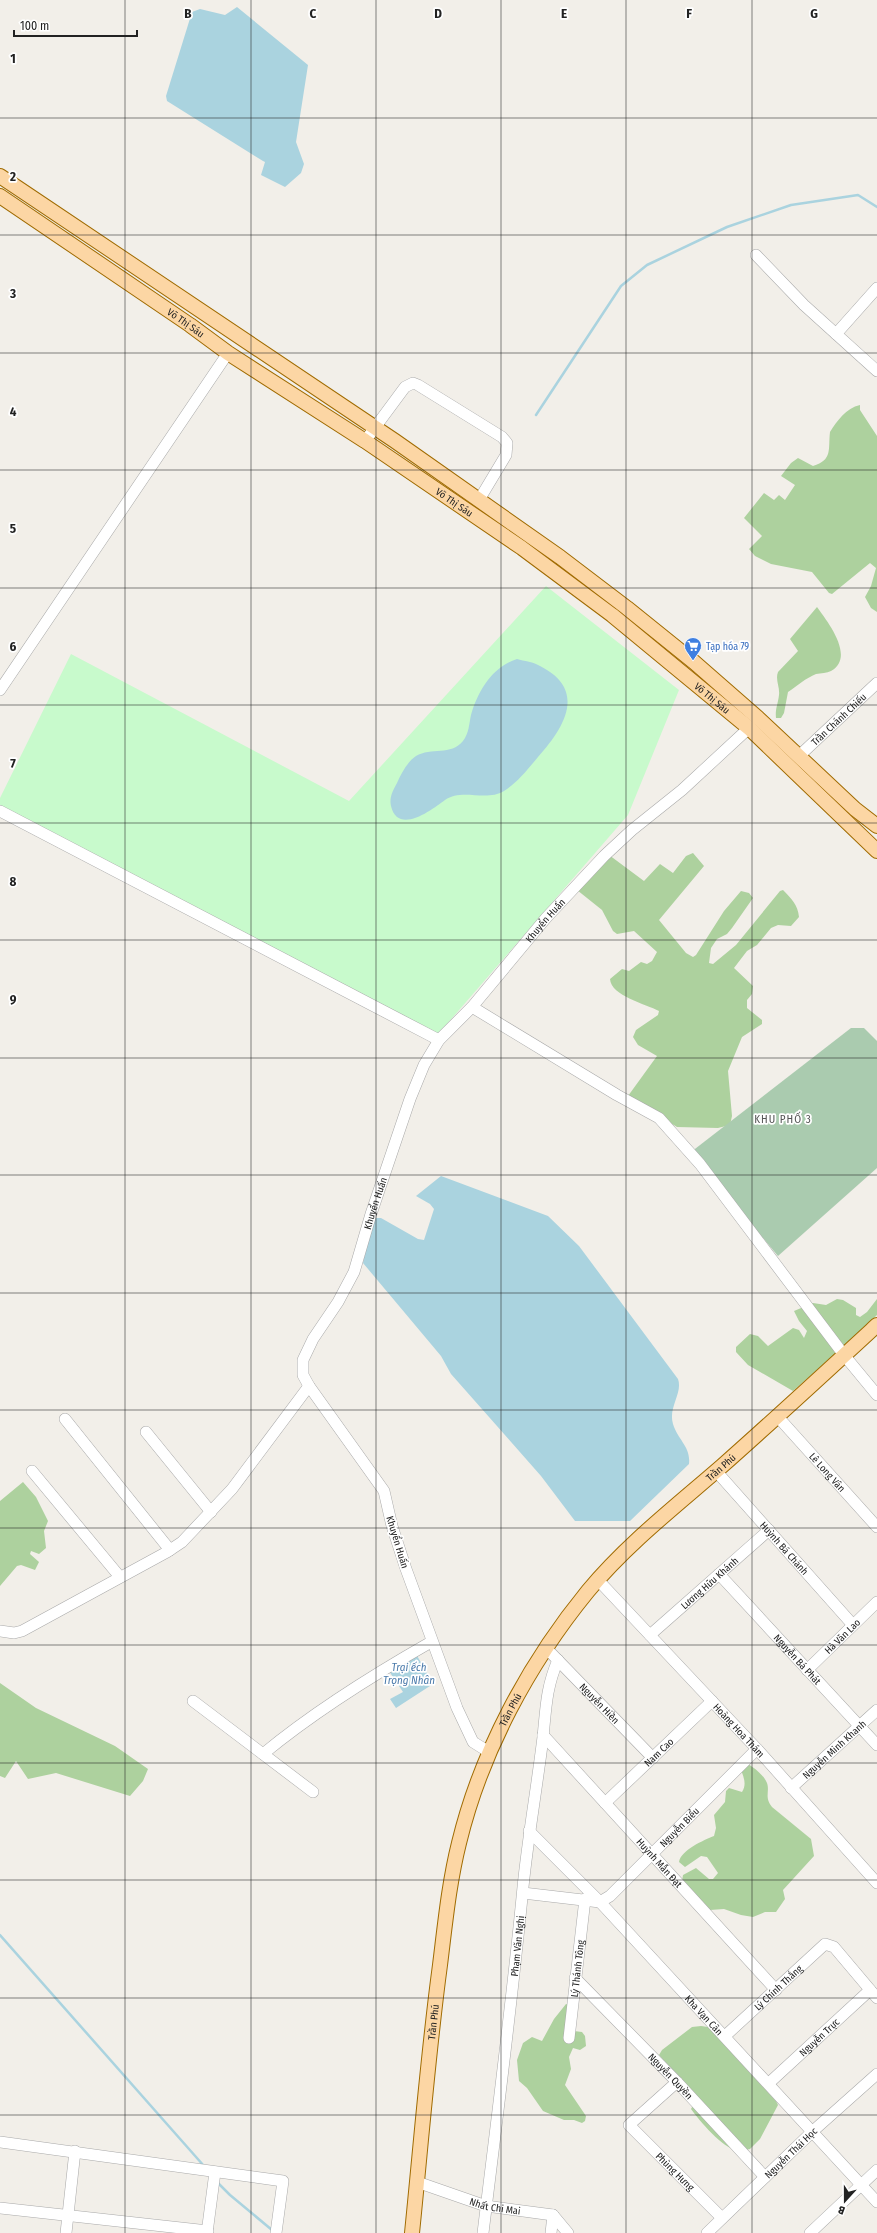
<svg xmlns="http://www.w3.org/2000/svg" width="877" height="2233" font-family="'Fira Sans Condensed',sans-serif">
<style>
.forest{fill:#add19e}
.cemetery{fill:#aacbaf}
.park{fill:#c8facc}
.water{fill:#aad3df}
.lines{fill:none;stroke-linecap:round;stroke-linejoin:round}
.stream{stroke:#aad3df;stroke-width:2.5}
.minor-casing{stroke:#a9a9a9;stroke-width:12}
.major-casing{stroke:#a06b00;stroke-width:16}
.minor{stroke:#fff;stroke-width:11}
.major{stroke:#fcd6a4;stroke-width:14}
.grid{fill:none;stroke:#222;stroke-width:1;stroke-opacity:0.55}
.labels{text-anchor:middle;stroke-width:3.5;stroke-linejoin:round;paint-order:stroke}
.street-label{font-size:10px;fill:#222;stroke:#fff}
.shop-label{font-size:10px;fill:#366cbe;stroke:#fff;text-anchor:start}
.neighbourhood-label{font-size:11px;letter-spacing:1px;fill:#555;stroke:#fff}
.water-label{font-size:11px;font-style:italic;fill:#4a7aab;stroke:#fff}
.grid-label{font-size:13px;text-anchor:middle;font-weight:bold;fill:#222;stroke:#fff;stroke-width:3.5;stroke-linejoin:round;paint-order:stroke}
</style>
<rect width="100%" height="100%" fill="#f2efe9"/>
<path class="forest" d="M860,405v5l17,26v176l-6,-4 -6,-11 6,-11 5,-18 -6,-5 -38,31 -3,-1 -17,-21 -41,-8 -16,-8 -6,-7 13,-13 -18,-18 20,-25 10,7 5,-5 6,5 10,-15 -14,-9 10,-13 7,-5 15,8c20,-6 15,-17 17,-34 7,-11 16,-24 30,-27z
M817,607c10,14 39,50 14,64 -4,2 -10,2 -15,3 -10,4 -19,12 -28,18l-4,21 -3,5h-5c-1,-9 2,-14 3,-23 1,-8 -4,-15 -1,-23l20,-21 -8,-12z
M693,853l11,13 -45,54 27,33 7,4 3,-2 28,-44 17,-20 8,2 4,5 -21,30 -5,6 -10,5 -6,9 -2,15 4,1 23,-19 44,-54 3,-1c8,8 15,15 16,27l-8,9 -13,-1 -7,3 -14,17 -10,6 -13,17 19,18 -1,8 -5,6v8l15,12v4l-20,13 -14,34 4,45 -2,9 -12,3 -41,-1 -49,-31 29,-40 -19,-11 -5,-8 3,-7 22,-15 1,-4c-13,-7 -48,-15 -49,-32l12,-10 7,2 12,-9 6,2 5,-3 5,-9 -23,-21 -17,3 -4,-3 -11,-21 -25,-20 32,-35 35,26 16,-17 13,9 13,-17z
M837,1299l6,1 13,8v7l4,2 7,-5 10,-13v16c-27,27 -56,51 -84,76l-45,-26 -12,-13v-5l14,-13 8,2 10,10 25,-18 6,2 5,8 3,-7 -8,-10 -5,-10 19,-8 13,2z
M23,1482l13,15 12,24 -4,10 2,17 -7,6 -8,-3 -1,3 9,8 -4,8 -14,-5 -4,1 -17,20v-85z
M0,1683l36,25 79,38 33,23 -5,12 -13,15 -74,-23 -28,6 -12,-18 -11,17 -5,-2z
M741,1760c8,4 22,13 26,23 3,9 -3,14 5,24l39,32 3,17 -31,34 2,9 -9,13h-11l-12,5 -12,-2 -17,-6 -14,1 -28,-29 1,-6 13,-7 13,11h4l5,-6 -11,-16 -6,-1 -16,11 -6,-5c2,-12 25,-22 35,-26l2,-8 -2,-13 11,-13 1,-11 3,-3 13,4c6,-9 0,-18 -3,-28z
M566,2004l9,3 -1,24 8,1 3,4 1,10 -6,4 -7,-2 -4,9 2,12 -6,16 21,31 -1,5 -3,2 -8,-3h-10l-21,-9 -16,-23 -8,-7 -2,-21 6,-17 9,-6 10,4 12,-22z
M701,2026l7,1 68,74 2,4 -18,34 -10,10c-4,1 -9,2 -13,1 -14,-1 -38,-30 -46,-41l6,-11 -38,-43 3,-5 30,-23z"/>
<path class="cemetery" d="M851,1028h13l13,13v127l-99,88 -87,-104z"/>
<path class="park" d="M546,586l133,104 -51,125 -194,224 -434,-230v-11l71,-144 278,147z"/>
<path class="water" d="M237,7l71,58 -12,77 8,22 -3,9 -16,14 -24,-12 4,-13 -2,-1 -96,-60 -1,-5 26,-84 8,-3 25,6z
M517,659c7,2 17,3 23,7 48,24 24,62 -2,91 -10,12 -21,26 -34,34 -18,11 -42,-3 -59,9 -12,9 -47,36 -54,6 -2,-8 2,-16 6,-23 4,-9 10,-21 19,-27 15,-9 35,0 47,-15 6,-8 6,-17 8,-26 7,-24 21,-48 46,-56z
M441,1176l107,40 31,30 99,133c5,14 -10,28 -5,45 5,16 18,23 16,40l-59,57h-55l-34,-45 -90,-102 -10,-18 -78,-93 6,-32 6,-13h6l37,21 6,1 10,-31 -4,-5 -14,-8z
M415,1652l18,32 -37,24 -6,-9 13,-7 -16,-24z"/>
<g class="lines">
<path class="stream" d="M536,415l85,-129 26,-21 80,-38 64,-22 67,-10 19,12
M0,1935l204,231
M217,2182l13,13 42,35"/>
<defs>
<g id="minor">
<path d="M756,255l48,50 73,66"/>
<path d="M836,334l41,-46"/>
<path d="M365,441l40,-54 8,-4 5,2 84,52 5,6 -1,12 -27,45"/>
<path d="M0,690l228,-337"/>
<path id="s1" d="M799,756l78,-73"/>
<path d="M0,811l439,229"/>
<path d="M472,1007l145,88 42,23 41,46 144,191 33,40"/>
<path id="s2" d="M778,1417l99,110"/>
<path d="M65,1419l105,131"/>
<path d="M146,1432l65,80"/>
<path d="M32,1471l88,106"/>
<path id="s3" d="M716,1471l137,154"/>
<path id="s4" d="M719,1574l158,171"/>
<path id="s5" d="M598,1580l159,169 120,134"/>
<path d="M0,1631l14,2 8,-2 145,-79 15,-10 50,-53 77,-103"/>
<path id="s6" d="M650,1635l119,-105"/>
<path id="s7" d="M546,1648l107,110"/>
<path id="s8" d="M807,1670l70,-68"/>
<path d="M193,1701l120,91"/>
<path id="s9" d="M543,1735l233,255"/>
<path id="s10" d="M489,1752l-16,-10 -16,-34 -51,-139 -14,-43 -8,-35 -75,-105 -6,-11v-15l10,-21 25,-37 16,-30 17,-58 39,-115 14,-34 15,-25 33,-33 74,-89 58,-62 28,-26 50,-40 67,-62"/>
<path d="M263,1754c52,-43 110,-79 168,-112"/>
<path id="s11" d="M791,1788l86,-78"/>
<path id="s12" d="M605,1803l107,-102"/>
<path id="s13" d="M529,1831l71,71 277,300"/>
<path id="s14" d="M523,1893l77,9 10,-6 147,-147"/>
<path id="s15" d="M575,1978l102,104 88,95"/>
<path id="s16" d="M725,2036l100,-92 9,3 43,51"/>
<path id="s17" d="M569,2038l16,-139"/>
<path id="s18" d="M677,2082l-48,43 93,93"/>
<path id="s19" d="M769,2083l101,-93"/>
<path d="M0,2142l283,39 -7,52"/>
<path id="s20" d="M417,2182l69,24 67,9 15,18"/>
<path d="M0,2208l208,23"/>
<path d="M66,2233l9,-82"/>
<path d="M207,2233l8,-61"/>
<path id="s21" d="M483,2233c14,-115 29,-230 40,-346 5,-50 14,-100 20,-150 3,-29 3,-49 15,-77"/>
<path d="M551,2233l2,-18"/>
<path id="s22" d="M707,2233l106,-102 64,-57"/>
<path d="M810,2233l67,-63"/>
</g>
<g id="major">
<path d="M0,176l395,265 165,116 67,51 67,54 64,56 97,91 22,17"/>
<path id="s23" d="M0,196l190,129 38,28 137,88 157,107 90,67 137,113 128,123"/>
<path id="s24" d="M412,2233c9,-89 16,-179 28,-268 5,-40 9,-82 19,-122 22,-91 70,-180 129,-252 39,-47 88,-85 134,-125 52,-46 104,-94 155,-141"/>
</g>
</defs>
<use href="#minor" class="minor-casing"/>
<use href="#major" class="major-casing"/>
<use href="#minor" class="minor"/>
<use href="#major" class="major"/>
</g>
<path class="grid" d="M125,0v2233M251,0v2233M376,0v2233M501,0v2233M626,0v2233M752,0v2233M0,118h877M0,235h877M0,353h877M0,470h877M0,588h877M0,705h877M0,823h877M0,940h877M0,1058h877M0,1175h877M0,1293h877M0,1410h877M0,1528h877M0,1645h877M0,1763h877M0,1880h877M0,1998h877M0,2115h877"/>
<defs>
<symbol id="supermarket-pin" viewBox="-11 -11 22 30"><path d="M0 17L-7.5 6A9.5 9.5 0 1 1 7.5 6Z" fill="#3f7fe0" stroke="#fff"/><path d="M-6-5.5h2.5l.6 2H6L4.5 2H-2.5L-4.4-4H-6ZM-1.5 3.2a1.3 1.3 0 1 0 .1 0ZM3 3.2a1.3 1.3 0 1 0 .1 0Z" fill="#fff"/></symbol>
</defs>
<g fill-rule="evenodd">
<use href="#supermarket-pin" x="683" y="636" width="20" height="27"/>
</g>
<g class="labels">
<g class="street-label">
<text dy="4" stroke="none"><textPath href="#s23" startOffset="225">Võ Thị Sáu</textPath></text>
<text dy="4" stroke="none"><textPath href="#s23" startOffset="548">Võ Thị Sáu</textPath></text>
<text dy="4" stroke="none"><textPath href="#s23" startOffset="872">Võ Thị Sáu</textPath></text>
<text dy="4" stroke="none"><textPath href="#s1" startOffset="54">Trần Chánh Chiếu</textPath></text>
<text dy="4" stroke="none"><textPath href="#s10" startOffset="952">Khuyển Huấn</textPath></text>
<text dy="4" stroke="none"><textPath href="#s10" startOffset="616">Khuyển Huấn</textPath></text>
<text dy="4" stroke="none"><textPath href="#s24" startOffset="860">Trần Phú</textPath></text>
<text dy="4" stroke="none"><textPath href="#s2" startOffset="74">Lê Long Vân</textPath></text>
<text transform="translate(398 1542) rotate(73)" y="4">Khuyển Huấn</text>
<text dy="4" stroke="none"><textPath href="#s3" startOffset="103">Huỳnh Bá Chánh</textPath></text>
<text dy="4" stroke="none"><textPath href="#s6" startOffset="79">Lương Hữu Khánh</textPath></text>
<text dy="4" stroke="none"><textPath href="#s8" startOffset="49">Hà Văn Lao</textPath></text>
<text dy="4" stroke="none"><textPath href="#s4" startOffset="116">Nguyễn Bá Phát</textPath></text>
<text dy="4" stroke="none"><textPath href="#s7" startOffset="77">Nguyễn Hiền</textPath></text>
<text dy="4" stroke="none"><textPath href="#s24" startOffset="536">Trần Phú</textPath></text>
<text dy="4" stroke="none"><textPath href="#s5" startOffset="206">Hoàng Hoa Thám</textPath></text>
<text dy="4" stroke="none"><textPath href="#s11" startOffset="58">Nguyễn Minh Khanh</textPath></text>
<text dy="4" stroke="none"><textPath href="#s12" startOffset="74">Nam Cao</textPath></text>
<text dy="4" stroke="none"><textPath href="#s14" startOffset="187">Nguyễn Biểu</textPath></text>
<text dy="4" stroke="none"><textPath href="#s9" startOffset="173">Huỳnh Mẫn Đạt</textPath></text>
<text dy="4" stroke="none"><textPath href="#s21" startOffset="289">Phạm Văn Nghị</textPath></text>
<text dy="4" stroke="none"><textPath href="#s17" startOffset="70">Lý Thánh Tông</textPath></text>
<text dy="4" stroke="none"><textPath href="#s16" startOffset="72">Lý Chính Thắng</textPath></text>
<text dy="4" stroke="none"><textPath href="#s13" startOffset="254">Kha Vạn Cân</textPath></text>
<text dy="4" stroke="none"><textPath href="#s24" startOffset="212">Trần Phú</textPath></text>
<text dy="4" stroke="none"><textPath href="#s19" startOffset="68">Nguyễn Trực</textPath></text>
<text dy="4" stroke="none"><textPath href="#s15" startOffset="137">Nguyễn Quyền</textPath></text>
<text dy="4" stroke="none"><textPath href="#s22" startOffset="116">Nguyễn Thái Học</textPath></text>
<text dy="4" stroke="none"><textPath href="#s18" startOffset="130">Phùng Hưng</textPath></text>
<text dy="4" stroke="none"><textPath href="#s20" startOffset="82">Nhất Chi Mai</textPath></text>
</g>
<g class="shop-label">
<text x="706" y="650">Tạp hóa 79</text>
</g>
<g class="neighbourhood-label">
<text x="783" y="1123">KHU PHỐ 3</text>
</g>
<g class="water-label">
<text x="409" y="1671">Trại ếch<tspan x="409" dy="13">Trọng Nhân</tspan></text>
</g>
</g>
<g class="grid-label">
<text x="188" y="18">B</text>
<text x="313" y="18">C</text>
<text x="438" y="18">D</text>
<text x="564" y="18">E</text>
<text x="689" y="18">F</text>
<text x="814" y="18">G</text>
<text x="13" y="63">1</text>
<text x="13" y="181">2</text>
<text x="13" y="298">3</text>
<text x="13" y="416">4</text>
<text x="13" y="533">5</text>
<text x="13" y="651">6</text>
<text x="13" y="768">7</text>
<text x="13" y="886">8</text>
<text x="13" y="1004">9</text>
</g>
<g transform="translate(845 2201) rotate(201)" stroke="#ffffff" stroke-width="3" paint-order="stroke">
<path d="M0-3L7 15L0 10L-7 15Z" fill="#222222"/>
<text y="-6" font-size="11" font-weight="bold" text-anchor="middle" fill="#222222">B</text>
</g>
<path d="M14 30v6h123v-6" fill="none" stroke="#222222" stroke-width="2"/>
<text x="20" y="30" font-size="12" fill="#222222" stroke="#ffffff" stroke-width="3" paint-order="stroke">100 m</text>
</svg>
